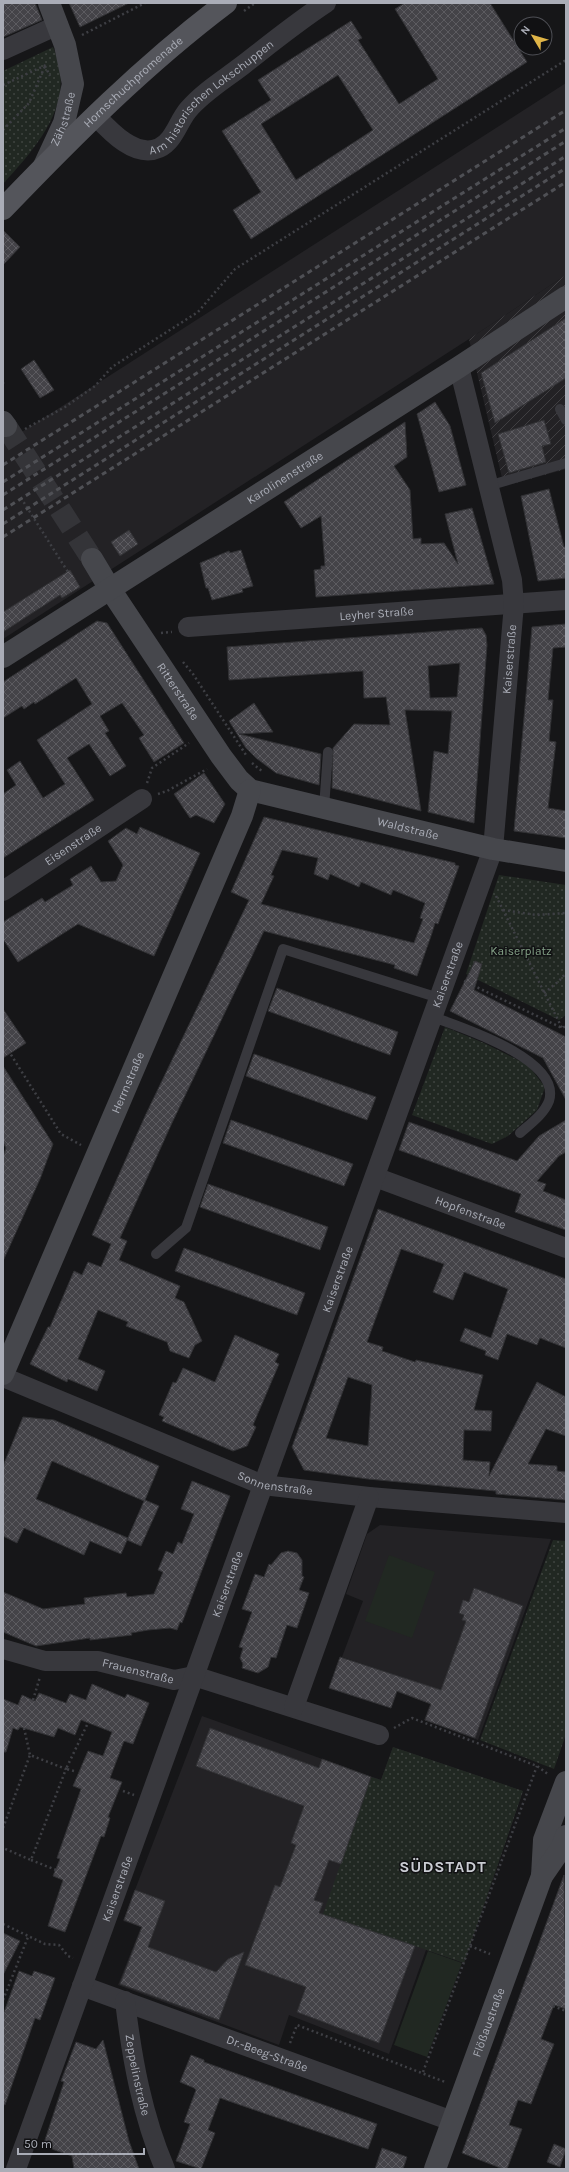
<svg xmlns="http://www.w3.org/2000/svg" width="569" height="2172" font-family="Karla,sans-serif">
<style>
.built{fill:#232225}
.industrial{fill:url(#industrial-furrows)}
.grass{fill:url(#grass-dots)}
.pitch{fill:#212822}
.building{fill:url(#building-cross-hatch);stroke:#313134;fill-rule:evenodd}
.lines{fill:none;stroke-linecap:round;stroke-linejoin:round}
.secondary-tunnel{stroke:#343438;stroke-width:22;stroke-dasharray:22 11;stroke-linecap:butt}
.path{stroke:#3e3f44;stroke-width:2.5;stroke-dasharray:2 3;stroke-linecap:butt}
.lane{stroke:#38383d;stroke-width:10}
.street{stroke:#38383d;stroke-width:20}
.secondary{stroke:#46474c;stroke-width:22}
.primary{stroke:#54555b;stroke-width:22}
.rail{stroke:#4f5055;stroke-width:3;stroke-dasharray:5 4;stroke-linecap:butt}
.labels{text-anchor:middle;stroke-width:3;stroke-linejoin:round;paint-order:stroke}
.street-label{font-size:12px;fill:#aaadb7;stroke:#111113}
.park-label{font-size:12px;fill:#83a086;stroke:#111113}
.district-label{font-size:16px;font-weight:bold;letter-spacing:1px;fill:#caccd3;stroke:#111113}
</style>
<defs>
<pattern id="industrial-furrows" width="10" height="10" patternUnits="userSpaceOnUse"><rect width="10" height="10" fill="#232225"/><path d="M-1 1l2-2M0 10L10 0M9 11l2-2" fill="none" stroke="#403f42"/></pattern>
<pattern id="grass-dots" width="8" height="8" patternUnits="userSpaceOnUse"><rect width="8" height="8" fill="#212822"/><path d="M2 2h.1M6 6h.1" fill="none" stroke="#3f4440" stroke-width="1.8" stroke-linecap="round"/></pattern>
<pattern id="building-cross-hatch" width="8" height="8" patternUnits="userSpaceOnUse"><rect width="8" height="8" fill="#444348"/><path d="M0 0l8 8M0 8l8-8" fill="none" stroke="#5c5b60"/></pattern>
</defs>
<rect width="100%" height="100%" fill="#161618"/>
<path class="built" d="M566,83v192l-97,64 -466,300v-195z
M380,1525l171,14 -73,201 -54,-20 6,-16 -33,-12 5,-15 -60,-20 21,-56 -17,-7 21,-60z
M202,1716l179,64 12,-33 130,44 -59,172 -38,-13 -37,104 -100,-39 -10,30 -161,-60 23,-58 -18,-6z"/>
<path class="industrial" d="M566,275v194l-62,17 -35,-147z"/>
<path class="grass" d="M53,47c25,55 -16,99 -50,137v-113z
M499,875l67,10v130l-7,5 -93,-46z
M445,1027l39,16 44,22 17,22 -8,23 -29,26 -16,8 -80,-29z
M553,1540l13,1v193l-12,35 -74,-29z
M393,1747l130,44 -59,172 -141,-49 48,-137 10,3z"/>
<path class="pitch" d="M389,1555l46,17 -23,66 -47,-17z
M428,1951l34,12 -35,94 -33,-12z"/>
<path class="building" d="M3,3h32l7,17 -39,17z
M69,3h60l-49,24z
M405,3h85l37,59 -276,177 -18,-29 28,-18 -39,-61 49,-31 -13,-20 93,-59 11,17 -4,2 41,64 39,-25 -43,-70zM338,75l35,55 -77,50 -35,-56z
M3,230l17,17 -17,18z
M566,318v60l-71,45 -14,-50z
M34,360l20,30 -14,8 -19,-29z
M435,402l15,24 16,59 -27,7 -22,-78z
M544,420l7,24 -9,2 4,16 -37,11 -11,-39z
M405,422l2,35 -13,9 16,24 3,49 8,-1v6l23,-1 14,21 -13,-50 27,-6 22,76 -178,13 -2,-27 7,-1v-3h4l-4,-50 -20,12 -17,-26z
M549,489l15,58h2v31l-28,3 -17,-85z
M129,530l9,14 -18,12 -9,-14z
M241,550l12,36 -11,3 1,3 -31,8 -4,-12h-2l-6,-25 29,-12 1,2z
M70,570l10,17 -18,11 -2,-3 -57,37v-20z
M97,621l10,2 77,120 -30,19 -15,-24 5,-3 -22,-32 -22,13 9,15 -4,2 21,33 -16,10 -21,-32 -22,14 27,42 -91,58v-64l13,-9 -9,-15 13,-9 23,37 22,-14 -28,-44 55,-36 -16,-26 -41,26 -1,-2 -10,7 -2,-3 -19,12v-36z
M566,624v23l-13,1 -5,52h5l-4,41 7,1 -8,66 18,3v27l-52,-7 18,-204z
M482,628l4,7 1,10 -13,178 -46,-11 6,-61 14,3 4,-43 -47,-1 16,101 -89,-23 1,-40 21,-24 36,1 -4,-28 -22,1 -1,-27 -134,9 -2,-33zM460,663l-3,34 -27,1 -2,-32z
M254,703l19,29 -34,2 82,20 -2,31 -43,-12 -20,-15 -10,-10 -17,-27z
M204,773l21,31 -11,19 -18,-8 -6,3 -16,-24z
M264,817l191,46v2l4,1 -21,58 -3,-1 -3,10 -15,43 -23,-8 1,-3 -131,-34 -93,194 -51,113 7,3 -8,19 61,26 -5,12 9,4 18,39 -7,4 -6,13 -19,-7 -3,-9 -41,-16 2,-4 -30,-12 -20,49 27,12 -8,20 -29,-12 -1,3 -37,-18 18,-37h2l24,-56 8,4 6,-13 13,5 10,-23 -19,-9 54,-121 103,-214 -18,-8zM282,850l36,8 -4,16 14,6 2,-6 29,13 2,-5 30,13 2,-5 32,13 -5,15 3,1 -9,24 -153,-39 13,-28 -3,-1z
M140,827l60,26 -46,103 -76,-32 -60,38 -15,-23v-17l39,-24 3,4 28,-17 -3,-6 21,-13 10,16 15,-1 7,-16 -15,-24 18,-13 11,6z
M475,961l7,3 -8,26 92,47v63l-23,-42 -93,-47z
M277,988l121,44 -8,23 -122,-44z
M3,1009l23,34 -23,15z
M254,1054l122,43 -9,23 -121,-44z
M3,1066l50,78 -13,35 -37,82v-105l3,-8 -3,-6z
M231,1120l122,44 -9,22 -121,-43z
M566,1120v32l-7,4 -22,25 9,3 -3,7 23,9v30l-51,-18 6,-18 -122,-44 10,-28 108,39 22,-25z
M208,1184l120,43 -8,23 -120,-43z
M378,1209l188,70v69l-26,-10 -3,7 -30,-11 -9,26 -13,-5 1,-4 -26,-10 5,-13 26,10 17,-49 -44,-17 -11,28 -20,-8 11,-28 -43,-15 -34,93 16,5 -1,4 33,11 1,-2 67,15 -9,35 18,1 -1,20 -27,-1 -1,30 27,2 -1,14 48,-94 29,15v39l-20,-7 -18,35 29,2v5l9,1v28l-70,-6v-3l-128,-12 -64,-9 -12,-23zM348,1377l24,8 -4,61 -42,-8z
M184,1248l121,45 -8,22 -122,-44z
M235,1335l44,19 -4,8 4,2 -26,61 3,2 -9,19 -14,5 -71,-30 2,-4 -5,-2 14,-33 3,1 7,-15 32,14z
M23,1417l31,3 105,46 -14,34 14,6 -18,40 -14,-6 17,-39 -92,-40 -16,38 92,39 -7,16 -31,-13 -6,14 -60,-27 -7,15 -14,-7v-70z
M192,1481l38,15 -48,127 -2,-1 -3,8 -7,-2 -22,2 -17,3 1,2 -42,5v-2l-54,8 -33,-14v-40l40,17 42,-5 -1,-6 42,-5 1,4 27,-3 9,-22 -5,-2 8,-19 7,3 5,-12 4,2 12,-30 -13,-5z
M288,1551l9,2 5,7v16l2,1 -5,13 10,3 -12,35 -10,-3 -11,33 -5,-1 -3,10 -10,6 -16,-5 1,-4 -3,-6 3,-10 -4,-1 13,-35 -10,-3 13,-35 9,3 5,-13 2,1 10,-12z
M474,1588l49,18 -48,132 -50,-18 6,-16 -34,-13 -6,17 -62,-20 11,-31 101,33 25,-69 -4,-1 2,-5 -5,-2 4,-13 6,2z
M92,1684l33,14 2,-4 22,9 -16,41 -9,-3 -14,37 12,4 -14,35 2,1 -6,19 -3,-1 -36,96 -17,-6 15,-46 -10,-4 7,-17 -3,-1 24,-69 -8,-3 15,-35 15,5 9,-24 -31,-12 -6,15 -17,-7 -4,9 -34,-10 -2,3 -5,-2 -7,24h-3v-53l15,6 4,-10 13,6 4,-8 27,10 4,-9 16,6z
M210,1728l109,40 3,-9 49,18 -30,87 -12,-4 -15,40 9,3 -4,10 96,33 -36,97 -82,-31 9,-25 -61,-22 30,-80 5,2 16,-42 -5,-2 13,-37 -108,-40z
M564,1875l2,134 -12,-4 -13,34 13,5 -23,60 -13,-4 -9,25 13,4 -15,40h-4l-41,-16z
M135,1890l30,11 -17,46 68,25 12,-13 16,-7 -25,68 -99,-36 22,-57 -18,-7z
M3,1933l17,8 -17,34z
M19,1971l13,5 2,-5 21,7 -15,42 -5,-2 -30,87 -2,-1v-89z
M103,2040l26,101 10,28h-65l-2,-13 -29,-10 21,-64 -3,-1 15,-39 20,7z
M191,2055l13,5v2l173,62 -9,25 -148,-51 -12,32 7,3 -14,36 -25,-8 14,-37 -6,-2 12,-32 -2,-2 -14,-6z
M554,2144l12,5 -6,18 -13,-5z
M382,2148l25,9 -4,12h-28z"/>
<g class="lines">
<path class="secondary-tunnel" d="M6,426l86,133"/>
<path class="path" d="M244,11l11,-8
M82,35l63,-32
M45,66l5,10
M3,85l43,-20
M3,130l26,-27 16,-37
M3,248l4,3 -4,4
M3,382v2
M25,429l40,-22 30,-21 17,-19 86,-55 37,-43 331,-209
M21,498l47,74
M161,633l11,-1
M183,662l10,12 53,81
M252,763l11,9
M147,783l5,-15 37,-25
M158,794l9,-3 40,-22
M496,896l66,132
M503,910l34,5 29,-2
M464,981l98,47 4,-2
M544,993l15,-12 7,-8
M3,1042l58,92 20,11
M33,1700l7,-23
M24,1728l6,27
M394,1728l18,-10 125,48 12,9
M74,1771l-8,-2 21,-44
M123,1791l11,4
M3,1828l27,-73 36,14 -35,91 -28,-12
M31,1860l25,10
M3,1924l42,20 14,1 9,11 5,2
M470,1946l20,8
M3,2000l25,-63
M553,2006l13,5
M290,2043l7,-18 148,57
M423,2072l114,-306"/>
<path class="lane" d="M560,409l6,11
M488,486l78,-23
M324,808l4,-56
M433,1017c27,10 129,42 116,84 -5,13 -19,23 -29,32
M156,1254l30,-26 97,-279 156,49"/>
<g class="street">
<path d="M3,50l55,-25"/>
<path id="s1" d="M95,115c14,15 40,44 64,33 15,-7 19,-26 29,-38 15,-18 37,-31 55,-45 27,-21 54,-43 83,-62"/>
<path id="s2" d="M188,627l378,-27"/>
<path id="s3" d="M3,891l139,-92"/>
<path id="s4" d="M375,1177l191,71"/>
<path id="s5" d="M3,1377l260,108 106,12 197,16"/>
<path id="s6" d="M3,1649l42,12h53l76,19 20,-4 185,59"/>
<path d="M294,1707l75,-210"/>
<path id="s7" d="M82,1986l370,135"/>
<path id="s8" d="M125,2001c7,58 17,114 40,168"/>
<path id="s9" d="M16,2169l477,-1320 21,-245 -2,-24 -53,-213"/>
</g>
<g class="secondary">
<path id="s10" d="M44,166l20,-43 9,-39 -8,-39 -16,-42"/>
<path d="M3,422l3,4"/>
<path id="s11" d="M92,559l18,30 111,167 18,24 11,10 243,59 73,12"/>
<path id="s12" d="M3,657l456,-290 107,-70"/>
<path id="s13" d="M3,1374l239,-558 8,-26"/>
<path d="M542,1876l2,-36 22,-58"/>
<path id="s14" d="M435,2169l107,-293 20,-29 4,-11"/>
</g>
<path class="primary" id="s15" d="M3,209c70,-73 142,-145 223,-206"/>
<path class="rail" d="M3,465l563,-355
M3,482l563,-354
M3,495l563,-354
M3,510l563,-354
M3,524l563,-356
M3,537l563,-355"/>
</g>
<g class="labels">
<g class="street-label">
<text dy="4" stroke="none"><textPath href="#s15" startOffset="182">Hornschuchpromenade</textPath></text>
<text dy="4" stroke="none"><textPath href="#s1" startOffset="150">Am historischen Lokschuppen</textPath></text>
<text dy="4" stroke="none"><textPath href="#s10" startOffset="51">Zähstraße</textPath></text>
<text dy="4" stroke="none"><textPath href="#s12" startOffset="334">Karolinenstraße</textPath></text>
<text dy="4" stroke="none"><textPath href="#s2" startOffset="189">Leyher Straße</textPath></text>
<text dy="4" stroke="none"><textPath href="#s9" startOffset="1594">Kaiserstraße</textPath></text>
<text dy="4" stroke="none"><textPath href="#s11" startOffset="158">Ritterstraße</textPath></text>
<text dy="4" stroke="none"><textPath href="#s11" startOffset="443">Waldstraße</textPath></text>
<text dy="4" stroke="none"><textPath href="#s3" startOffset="84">Eisenstraße</textPath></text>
<text dy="4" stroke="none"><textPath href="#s9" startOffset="1270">Kaiserstraße</textPath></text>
<text dy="4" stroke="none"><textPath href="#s13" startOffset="317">Herrnstraße</textPath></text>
<text dy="4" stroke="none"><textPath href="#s4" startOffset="102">Hopfenstraße</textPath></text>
<text dy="4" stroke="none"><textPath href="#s9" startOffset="946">Kaiserstraße</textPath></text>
<text dy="4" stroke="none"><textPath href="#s5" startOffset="293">Sonnenstraße</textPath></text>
<text dy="4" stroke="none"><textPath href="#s9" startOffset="622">Kaiserstraße</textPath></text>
<text dy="4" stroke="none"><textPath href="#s6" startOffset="138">Frauenstraße</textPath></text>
<text dy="4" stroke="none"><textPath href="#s9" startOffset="298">Kaiserstraße</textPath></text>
<text dy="4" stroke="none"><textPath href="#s14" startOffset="156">Flößaustraße</textPath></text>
<text dy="4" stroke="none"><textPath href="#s7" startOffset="197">Dr.-Beeg-Straße</textPath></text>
<text dy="4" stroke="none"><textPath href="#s8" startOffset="75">Zeppelinstraße</textPath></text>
</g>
<g class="park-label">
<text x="521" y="955">Kaiserplatz</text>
</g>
<g class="district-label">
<text x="443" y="1872">SÜDSTADT</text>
</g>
</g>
<rect width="569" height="2172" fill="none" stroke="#aaadb7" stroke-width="8"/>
<g transform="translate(533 36) rotate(308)"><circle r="19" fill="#111113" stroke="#4e4f55"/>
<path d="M0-3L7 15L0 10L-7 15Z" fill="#dfb447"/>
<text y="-6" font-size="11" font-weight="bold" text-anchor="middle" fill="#aaadb7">N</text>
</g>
<path d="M18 2148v6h126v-6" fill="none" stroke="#aaadb7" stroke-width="2"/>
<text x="24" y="2148" font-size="12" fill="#aaadb7" stroke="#111113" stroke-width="3" paint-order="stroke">50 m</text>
</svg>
